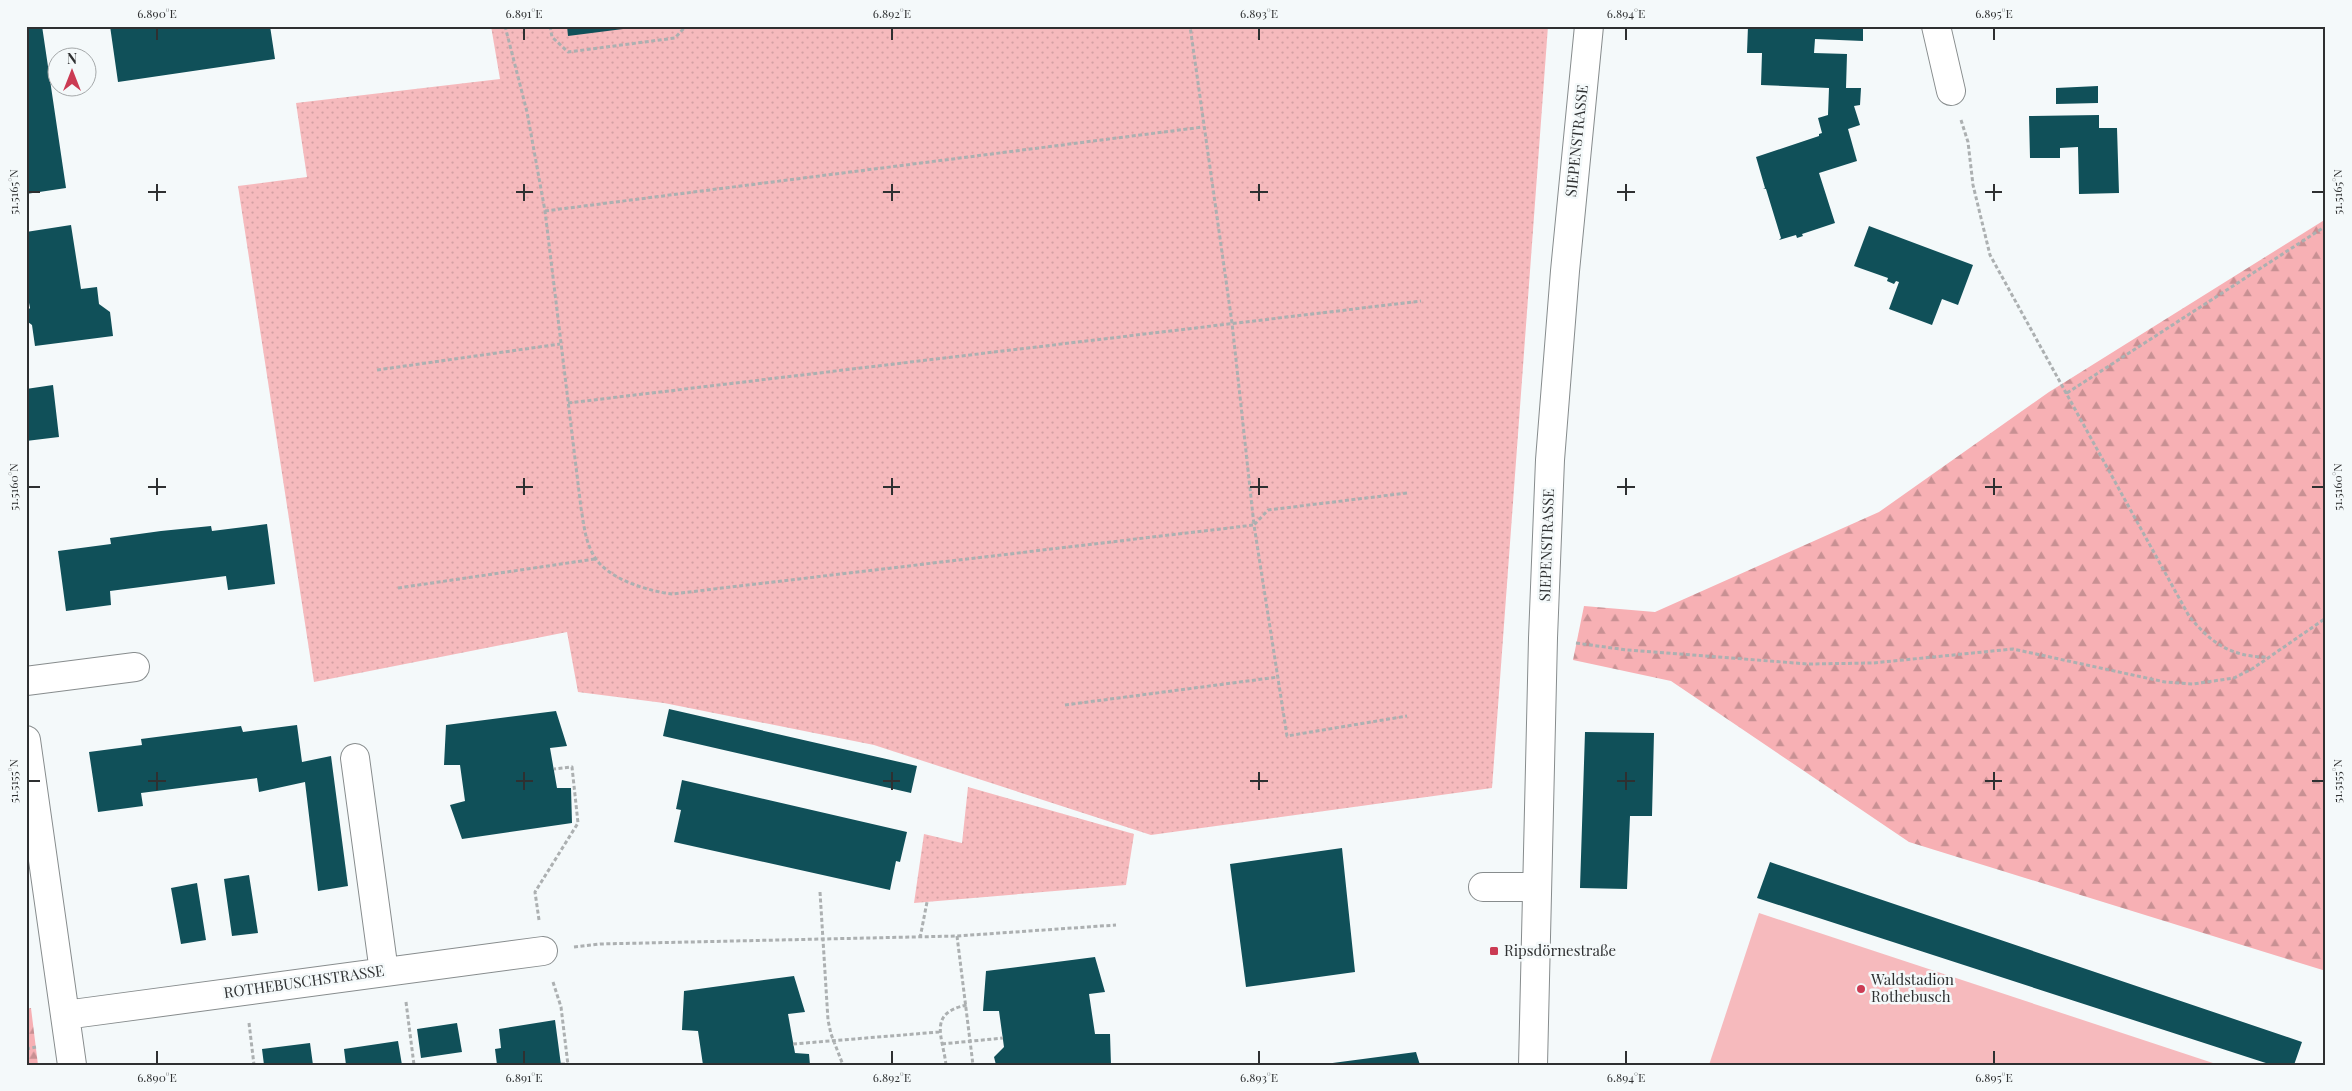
<svg xmlns="http://www.w3.org/2000/svg" width="2352" height="1091" font-family="'Playfair Display',serif">
<style>
.green{fill:url(#green-dots)}
.forest{fill:url(#forest-firs)}
.pitch{fill:#f6babd}
.building{fill:#105059}
.lines{fill:none;stroke-linecap:round;stroke-linejoin:round}
.minor-casing{stroke:#878c8d;stroke-width:30}
.path{stroke:#acb0b1;stroke-width:3;stroke-dasharray:4 2.5;stroke-linecap:butt}
.minor{stroke:#fff;stroke-width:28}
.ticks{fill:none;stroke:#2e3031;stroke-width:2}
.poi-dot{fill:#cb3b53;stroke:#f4f9fa;stroke-width:2}
.labels{text-anchor:middle;stroke-width:5;stroke-linejoin:round;paint-order:stroke}
.street-label{font-size:15px;fill:#2e3031;stroke:#f4f9fa}
.poi-label{font-size:15px;fill:#2e3031;stroke:#f4f9fa;text-anchor:start}
.neatline{fill:none;stroke:#2e3031;stroke-width:2}
.ticks-label{font-size:12px;text-anchor:middle;fill:#2e3031}
</style>
<defs>
<pattern id="green-dots" width="8" height="8" patternUnits="userSpaceOnUse" patternTransform="scale(1.25)"><rect width="8" height="8" fill="#f6babd"/><path d="M2 2h.1M6 6h.1" fill="none" stroke="#d3a0a3" stroke-width="1.8" stroke-linecap="round"/></pattern>
<pattern id="forest-firs" width="22" height="20" patternUnits="userSpaceOnUse" patternTransform="scale(1.25)"><rect width="22" height="20" fill="#f7b0b4"/><path d="M5 1l3.5 6h-7zM16 11l3.5 6h-7z" fill="#c89093"/></pattern>
</defs>
<rect width="100%" height="100%" fill="#f4f9fa"/>
<path class="green" d="M491,26h1057l-56,762 -341,47 -277,-90 -210,-42 -86,-11 -11,-60 -253,50 -76,-496 69,-9 -11,-74 204,-24z
M968,787l166,47 -8,51 -212,18 10,-69 38,9z"/>
<path class="forest" d="M2326,219v752l-417,-129 -238,-161 -98,-21 11,-54 71,6 224,-100 170,-120z
M31,1008l7,57h-12v-56z"/>
<path class="pitch" d="M1759,913l460,152h-510z"/>
<path class="building" d="M26,26h16l24,162 -40,6z
M110,26h160l5,33 -157,23z
M567,26h56v3l-55,7z
M1748,26h115v15l-48,-2 -1,14 33,1 -1,34h15l-1,17 -6,1 6,19 -12,4 9,32 -38,12 16,50 -33,11 1,2 -6,2 -1,-3 -17,5 2,-2 -15,-49 -3,-1h2l-9,-31 63,-21v-2l3,-1 -4,-15 10,-3 1,-27 -68,-3 1,-32h-15z
M2098,86v17l-42,1v-16z
M2099,115v13h18l2,65 -40,1 -1,-47 -18,1v10h-30l-1,-42z
M71,225l10,64 16,-2 2,17 11,8 3,24 -78,10 -3,-21 -4,-3 -1,-11 3,-3 -4,-21v-55z
M1869,226l104,39 -15,40 -16,-6 -10,26 -43,-16 10,-27 -3,-1 -2,3 -7,-3 1,-3 -34,-12z
M53,385l6,52 -33,4v-52z
M267,524l8,60 -47,6 -2,-14 -116,15 1,14 -45,6 -8,-60 53,-7 -1,-6 51,-7 50,-5 1,5z
M669,709l248,57 -6,27 -248,-57z
M556,711l11,35 -17,2 7,40h14l1,35 -110,16 -12,-34 15,-4 -5,-36h-16l2,-40z
M297,725l5,37 29,-6 17,130 -30,5 -13,-109 -46,10 -2,-14 -116,15 2,13 -45,6 -9,-60 53,-7 -1,-6 100,-13 2,6z
M1585,732l69,1 -2,83h-22l-3,73 -47,-1z
M682,780l225,52 -7,30 -4,-1 -6,29 -216,-48 7,-32 -5,-1z
M1342,848l13,124 -109,15 -16,-123z
M1770,862l532,180 -8,23h-22l-515,-167z
M249,875l9,58 -26,3 -8,-57z
M197,883l9,57 -25,4 -10,-56z
M1095,957l10,35 -16,2 6,40h15l1,31h-115l-2,-8 10,-10 -5,-36h-16l3,-40z
M794,976l11,36 -17,2 7,39 14,1 1,11h-107l-5,-34 -16,-1 2,-39z
M555,1020l6,45h-64l-2,-16 6,-1 -2,-19z
M457,1023l5,29 -41,6 -4,-29z
M398,1041l4,24h-56l-2,-16z
M310,1043l3,22h-49l-2,-16z
M1416,1052l4,13h-95v-1z"/>
<g class="lines">
<defs>
<path id="minor" d="M1936,26l15,65
M26,681l109,-14
M26,740l46,325
M355,758l29,214
M1483,887h54
M65,1015l478,-64
M1533,1065l10,-427 7,-178 15,-189 24,-245"/>
</defs>
<use href="#minor" class="minor-casing"/>
<path class="path" d="M505,26l22,86 18,99 36,297c3,17 4,33 13,48 13,23 54,35 78,38l582,-69 -22,-202 -42,-297
M550,26l2,11 16,15 107,-14 11,-12
M1961,120l7,22 5,43 17,70 199,361c22,27 42,41 78,41
M545,211l658,-84
M377,370l183,-26
M2067,393l259,-167
M568,403l853,-102
M1407,493l-139,17 -14,15 33,211 120,-20
M398,588l197,-29
M1576,643l51,7 181,14 65,-1 140,-14 152,33 28,2 41,-6 18,-9 74,-51
M1065,705l213,-28
M820,892l8,128 3,14 12,31
M539,920l-4,-28 43,-69 -6,-56 -18,2
M957,936l16,129
M920,938l7,-36
M574,947l26,-3 357,-8 159,-11
M553,982l8,25 7,58
M406,1002l8,63
M249,1023l5,42
M793,1044l146,-12
M942,1044l61,-6
M26,1049l10,-2
M561,1064h7
M946,1065c-3,-28 -19,-52 21,-60"/>
<use href="#minor" class="minor"/>
</g>
<path class="ticks" d="M157,28v12M524,28v12M892,28v12M1259,28v12M1626,28v12M1994,28v12M157,184v17M524,184v17M892,184v17M1259,184v17M1626,184v17M1994,184v17M28,192h12M148,192h18M516,192h17M883,192h17M1250,192h18M1617,192h18M1985,192h17M2312,192h12M157,478v17M524,478v17M892,478v17M1259,478v17M1626,478v17M1994,478v17M28,487h12M148,487h18M516,487h17M883,487h17M1250,487h18M1617,487h18M1985,487h17M2312,487h12M157,772v18M524,772v18M892,772v18M1259,772v18M1626,772v18M1994,772v18M28,781h12M148,781h18M516,781h17M883,781h17M1250,781h18M1617,781h18M1985,781h17M2312,781h12M157,1051v13M524,1051v13M892,1051v13M1259,1051v13M1626,1051v13M1994,1051v13"/>
<g class="poi-dot">
<rect x="1489" y="946" width="10" height="10" rx="2.5"/>
<circle cx="1861" cy="989" r="5"/>
</g>
<g class="labels">
<g class="street-label">
<text transform="translate(1577 141) rotate(-84)" y="5">SIEPENSTRASSE</text>
<text transform="translate(1547 545) rotate(-88)" y="5">SIEPENSTRASSE</text>
<text transform="translate(304 982) rotate(-8)" y="5">ROTHEBUSCHSTRASSE</text>
</g>
<g class="poi-label">
<text x="1504" y="956">Ripsdörnestraße</text>
<text x="1871" y="985">Waldstadion<tspan x="1871" dy="17">Rothebusch</tspan></text>
</g>
</g>
<rect width="2352" height="1091" fill="none" stroke="#f4f9fa" stroke-width="55"/>
<g transform="translate(72 72)"><circle r="24" fill="#f4f9fa" stroke="#a5a9aa"/>
<path d="M0-4L9 19L0 12L-9 19Z" fill="#cb3b53"/>
<text y="-8" font-size="14" font-weight="bold" text-anchor="middle" fill="#2e3031">N</text>
</g>
<rect x="28" y="28" width="2296" height="1036" class="neatline"/>
<g class="ticks-label">
<text x="157" y="18">6.890°E</text>
<text x="524" y="18">6.891°E</text>
<text x="892" y="18">6.892°E</text>
<text x="1259" y="18">6.893°E</text>
<text x="1626" y="18">6.894°E</text>
<text x="1994" y="18">6.895°E</text>
<text transform="translate(14 192) rotate(-90)" y="4">51.5165°N</text>
<text transform="translate(2338 192) rotate(-90)" y="4">51.5165°N</text>
<text transform="translate(14 487) rotate(-90)" y="4">51.5160°N</text>
<text transform="translate(2338 487) rotate(-90)" y="4">51.5160°N</text>
<text transform="translate(14 781) rotate(-90)" y="4">51.5155°N</text>
<text transform="translate(2338 781) rotate(-90)" y="4">51.5155°N</text>
<text x="157" y="1082">6.890°E</text>
<text x="524" y="1082">6.891°E</text>
<text x="892" y="1082">6.892°E</text>
<text x="1259" y="1082">6.893°E</text>
<text x="1626" y="1082">6.894°E</text>
<text x="1994" y="1082">6.895°E</text>
</g>
</svg>
